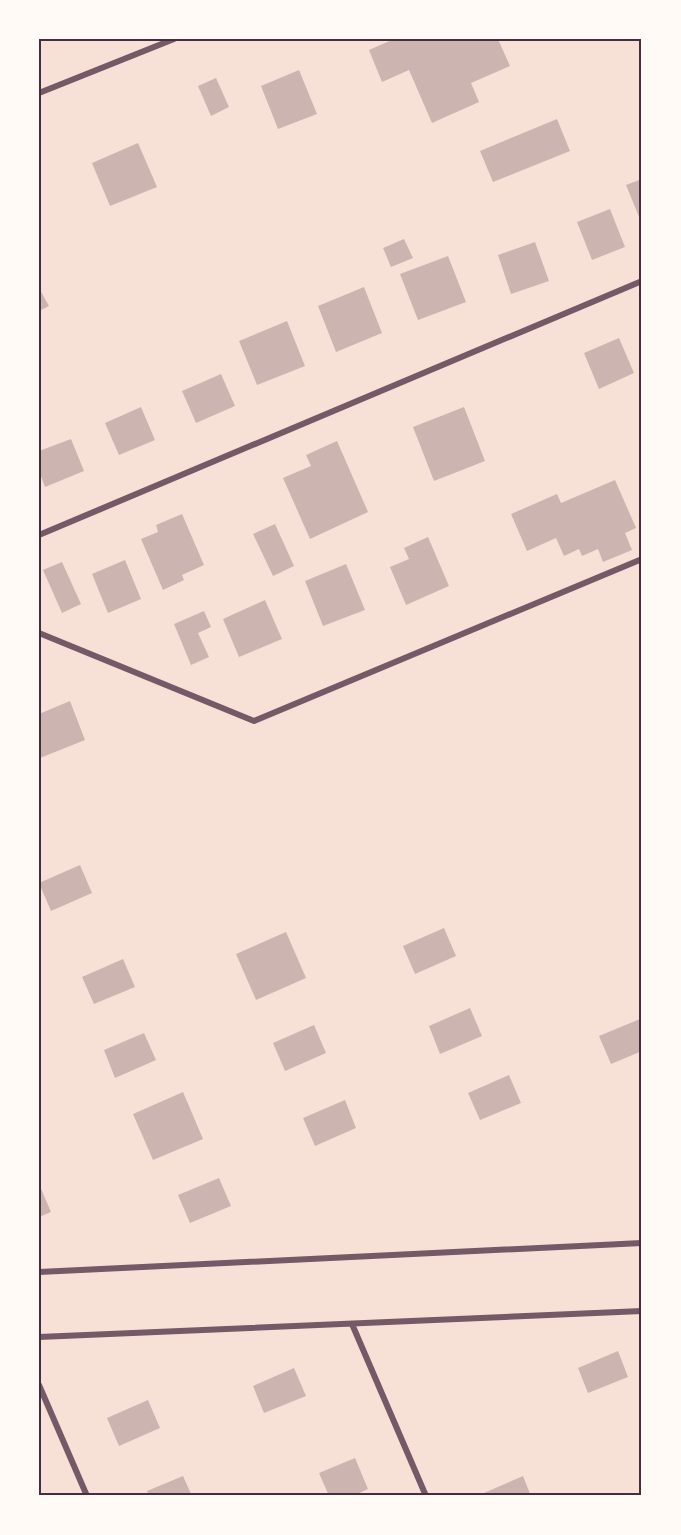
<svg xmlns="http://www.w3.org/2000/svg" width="681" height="1535" font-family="'Exo 2',sans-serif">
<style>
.building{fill:#ccb4b1}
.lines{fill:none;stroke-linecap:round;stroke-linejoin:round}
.minor{stroke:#755966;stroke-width:6}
.neatline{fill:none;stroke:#4a2c40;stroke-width:2}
</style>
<rect width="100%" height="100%" fill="#f7e1d7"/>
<path class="building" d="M394,39h104l12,27 -39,17 8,19 -47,21 -23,-53 -27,12 -13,-32z
M299,70l18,44 -39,15 -17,-43z
M216,78l13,29 -18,9 -13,-30z
M557,119l13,32 -77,31 -13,-31z
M138,143l19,44 -47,19 -18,-43z
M642,179v45l-16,-39z
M610,209l15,38 -33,13 -15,-38z
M404,239l9,19 -22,9 -8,-19z
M535,242l14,39 -38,13 -13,-39z
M448,256l18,46 -48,18 -18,-46z
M364,287l18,46 -46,19 -18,-46z
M39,288l10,18 -10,5z
M287,321l18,45 -48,19 -18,-44z
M619,338l15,35 -35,16 -15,-36z
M221,374l14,32 -39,17 -14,-32z
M141,407l14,33 -36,15 -14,-32z
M464,407l21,54 -51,20 -21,-54z
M71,439l13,32 -39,16 -6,-16v-20z
M337,441l31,71 -58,27 -27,-61 28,-12 -5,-11z
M615,480l21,48 -11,5 7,17 -29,12 -5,-13 -16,7 -3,-7 -15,7 -8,-18 -29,13 -16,-37 46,-20 4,9z
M182,514l22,51 -22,10 2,5 -21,10 -22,-51 17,-7 -2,-7z
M275,524l19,42 -21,10 -20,-42z
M428,537l21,49 -43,19 -16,-38 19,-8 -5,-11z
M125,560l16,39 -33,14 -16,-39z
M62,562l19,42 -19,9 -19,-43z
M346,564l19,46 -42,16 -18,-45z
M265,600l17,39 -43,18 -16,-38z
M204,611l7,16 -13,6 11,24 -18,8 -17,-41z
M70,701l15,39 -45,18 -1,-44z
M80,865l12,28 -41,18 -12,-28z
M444,928l12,28 -41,18 -12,-28z
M286,932l20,46 -50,22 -20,-46z
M123,959l12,28 -41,17 -12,-27z
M470,1008l12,28 -42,18 -11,-28z
M640,1019l2,32 -31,13 -12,-28z
M314,1025l12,28 -41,18 -12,-28z
M144,1033l12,27 -41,18 -11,-28z
M509,1075l12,28 -41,17 -12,-27z
M183,1092l20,47 -50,21 -20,-46z
M345,1100l11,28 -41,18 -12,-28z
M219,1178l12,28 -41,17 -12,-28z
M39,1184l12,28 -12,5z
M618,1351l10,26 -40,16 -10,-25z
M294,1368l12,28 -42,17 -11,-27z
M148,1400l12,28 -41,18 -12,-28z
M355,1458l13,31 -15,7h-24l-10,-23z
M183,1476l9,20h-43l-2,-5z
M523,1476l8,20h-54z"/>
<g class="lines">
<path class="minor" d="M39,93l135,-54
M39,535l603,-254
M39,633l215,88 388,-162
M39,1272l603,-29
M352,1324l74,172
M39,1337l603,-26
M39,1385l48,111"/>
</g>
<rect width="681" height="1535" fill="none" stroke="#fffaf5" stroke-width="81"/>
<rect x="40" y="40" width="600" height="1454" class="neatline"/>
</svg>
